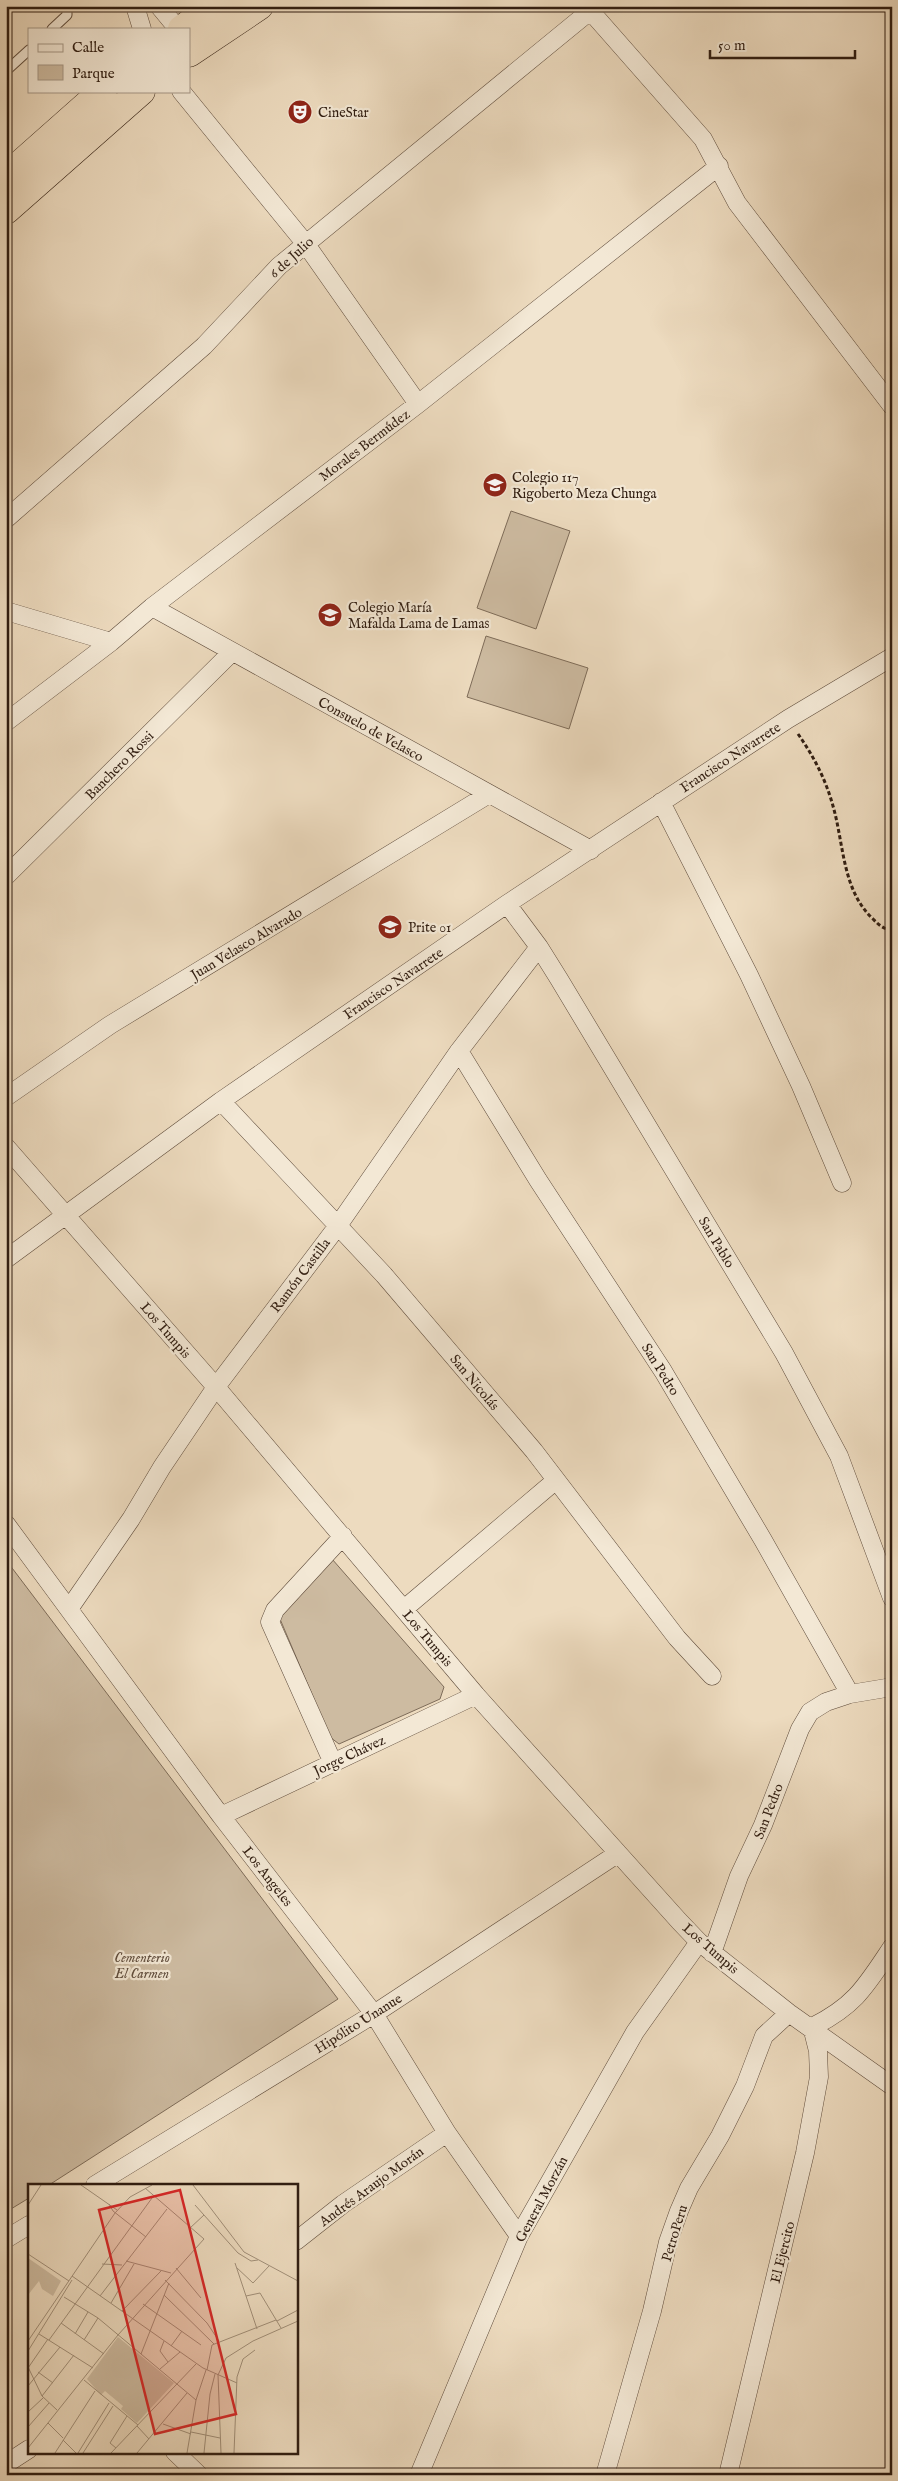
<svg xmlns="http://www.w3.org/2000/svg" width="898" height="2481" font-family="'IM FELL English',serif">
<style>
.green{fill:#cdbba1;stroke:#7e6c59}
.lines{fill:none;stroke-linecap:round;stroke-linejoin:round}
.lane-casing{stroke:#5f4c3c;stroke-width:11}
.street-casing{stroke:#5f4c3c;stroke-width:19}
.highway-casing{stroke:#301d11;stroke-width:29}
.path{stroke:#301d11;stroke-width:3;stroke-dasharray:4 2.5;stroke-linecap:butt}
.lane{stroke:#f3e8d5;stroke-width:9}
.street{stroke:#f3e8d5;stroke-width:18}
.highway{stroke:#eddbbf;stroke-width:28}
.labels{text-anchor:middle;stroke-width:4.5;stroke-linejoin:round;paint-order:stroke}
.poi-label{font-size:14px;fill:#301d11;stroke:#f3e8d5;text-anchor:start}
.street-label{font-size:14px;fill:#301d11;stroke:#f3e8d5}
.park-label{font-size:14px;font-style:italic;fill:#5f4c3c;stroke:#f3e8d5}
.inset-road{fill:none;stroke:#a18f79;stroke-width:1}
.view{fill:#d62828;fill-opacity:0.15;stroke:#d62828;stroke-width:2.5}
.inset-edge{fill:none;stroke:#301d11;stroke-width:2.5}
</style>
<rect width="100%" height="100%" fill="#eddbbf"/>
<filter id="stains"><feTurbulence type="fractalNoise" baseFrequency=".004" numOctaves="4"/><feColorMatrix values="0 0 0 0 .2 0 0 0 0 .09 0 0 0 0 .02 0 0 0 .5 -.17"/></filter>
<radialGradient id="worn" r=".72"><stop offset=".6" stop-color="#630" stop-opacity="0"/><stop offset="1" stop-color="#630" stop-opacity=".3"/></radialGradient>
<path class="green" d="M511,511l59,20 -34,98 -59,-21z
M486,636l102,32 -19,61 -102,-32z
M332,1559l112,128 -4,12 -101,45 -9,-7 -50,-118 2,-11z
M6,1560l332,439 -289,186h-20v13l-23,14z"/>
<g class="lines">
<defs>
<path id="lane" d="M52,29l15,-14v-9
M6,71l23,-21"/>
<path id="street" d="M135,6l7,23
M159,6l19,23
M586,6l117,133 34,64 155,203
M181,91l124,152 113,161
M6,519l198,-173 75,-80 311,-255
M152,607l439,243
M6,611l105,31
M6,722l105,-80 41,-35 266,-203 301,-238
M661,802l88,173 52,111 41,97
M6,876l226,-224
M507,904l32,43 20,32 225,374 55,103 53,142
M459,1051l79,129 125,191 100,169 87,154
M6,1097l104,-72 379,-231
M221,1101l163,174 150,176 143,187 35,38
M6,1147l210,240 260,308 203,226 20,21 90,71 103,73
M6,1259l215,-158 286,-197 281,-185 104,-62
M6,1524l215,292 153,198 73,119 72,103
M69,1609l62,-90 31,-52 54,-80 121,-160 122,-176 80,-104
M404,1609l151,-128
M333,1763l-63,-141 5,-12 68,-74
M221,1816l255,-121
M712,1953l27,-77 24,-51 37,-96 10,-17 16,-10 24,-8 42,-7
M95,2185l279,-171 243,-160
M6,2239l23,-14
M296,2241l47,-37 104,-71
M175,2452l24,23
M6,2464l23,-15
M419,2475l100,-239 116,-204 64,-90
M605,2475l47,-164 16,-69 11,-31 10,-23 31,-52 25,-50 19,-50 25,-23
M728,2475l77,-322 14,-76 -1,-26 -6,-24c43,-21 54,-41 80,-80"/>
<path id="highway" d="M182,29l32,-23
M189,53l70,-47
M6,177l97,-86
M6,210l135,-119"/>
</defs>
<use href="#lane" class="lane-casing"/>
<use href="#street" class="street-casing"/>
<use href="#highway" class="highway-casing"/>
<path class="path" d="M798,734c15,21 28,46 35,72 11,38 9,84 40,113 6,6 10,10 19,11"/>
<use href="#lane" class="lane"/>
<use href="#street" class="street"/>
<use href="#highway" class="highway"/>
</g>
<defs>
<symbol id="theatre-disc" viewBox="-11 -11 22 22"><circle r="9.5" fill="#8f2418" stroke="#f3e8d5"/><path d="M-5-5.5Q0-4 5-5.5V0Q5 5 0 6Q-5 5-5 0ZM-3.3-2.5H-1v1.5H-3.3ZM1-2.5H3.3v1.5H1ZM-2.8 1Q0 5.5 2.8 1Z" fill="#fff"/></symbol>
<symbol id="school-disc" viewBox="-11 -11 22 22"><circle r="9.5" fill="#8f2418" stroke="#f3e8d5"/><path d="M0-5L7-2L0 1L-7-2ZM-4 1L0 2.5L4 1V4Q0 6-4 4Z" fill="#fff"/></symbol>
</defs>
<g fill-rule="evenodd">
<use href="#theatre-disc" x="286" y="98" width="28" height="28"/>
<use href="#school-disc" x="481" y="471" width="28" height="28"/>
<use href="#school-disc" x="316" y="601" width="28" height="28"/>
<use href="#school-disc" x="376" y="913" width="28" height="28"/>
</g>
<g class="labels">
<g class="poi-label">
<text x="318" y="117">CineStar</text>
<text x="512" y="482">Colegio 117<tspan x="512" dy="16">Rigoberto Meza Chunga</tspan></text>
<text x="348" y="612">Colegio María<tspan x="348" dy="16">Mafalda Lama de Lamas</tspan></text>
<text x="408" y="932">Prite 01</text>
</g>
<g class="street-label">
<text transform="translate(291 257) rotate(-42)" y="5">6 de Julio</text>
<text transform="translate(364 445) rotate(-37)" y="5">Morales Bermúdez</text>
<text transform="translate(371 729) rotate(29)" y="5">Consuelo de Velasco</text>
<text transform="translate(730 757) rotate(-33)" y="5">Francisco Navarrete</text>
<text transform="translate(119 765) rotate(-45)" y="5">Banchero Rossi</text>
<text transform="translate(246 943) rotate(-31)" y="5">Juan Velasco Alvarado</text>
<text transform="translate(393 983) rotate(-34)" y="5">Francisco Navarrete</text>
<text transform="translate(717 1242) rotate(59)" y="5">San Pablo</text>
<text transform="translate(300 1275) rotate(-53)" y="5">Ramón Castilla</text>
<text transform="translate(166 1330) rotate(49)" y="5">Los Tumpis</text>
<text transform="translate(661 1369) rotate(58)" y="5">San Pedro</text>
<text transform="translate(475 1382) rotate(50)" y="5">San Nicolás</text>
<text transform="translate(428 1638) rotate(50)" y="5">Los Tumpis</text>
<text transform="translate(349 1755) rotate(-25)" y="5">Jorge Chávez</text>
<text transform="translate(768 1811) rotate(-69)" y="5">San Pedro</text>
<text transform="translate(268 1876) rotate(52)" y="5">Los Angeles</text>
<text transform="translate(711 1948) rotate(41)" y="5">Los Tumpis</text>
<text transform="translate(358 2023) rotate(-32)" y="5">Hipólito Unanue</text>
<text transform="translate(371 2186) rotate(-36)" y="5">Andrés Araujo Morán</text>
<text transform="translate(541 2199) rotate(-62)" y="5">General Morzán</text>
<text transform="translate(674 2233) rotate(-73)" y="5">PetroPeru</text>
<text transform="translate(782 2252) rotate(-76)" y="5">El Ejercito</text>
</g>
<g class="park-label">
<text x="142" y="1962">Cementerio<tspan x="142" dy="16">El Carmen</tspan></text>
</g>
</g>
<g transform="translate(28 2184)">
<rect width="270" height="270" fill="#eddbbf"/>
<path d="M0,74l33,23 -8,15 -11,-7 -3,-8 -11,14zM90,153l56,46 -37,40 -16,-14 2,-3 -18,-15 -4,4 -14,-16z" fill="#cdbba1"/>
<path class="inset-road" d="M53,1l36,25M165,1l51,67 54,29M81,20l4,7 33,26M0,21l13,-20M167,21l43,48 13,8 7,-1M162,44l14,-13M0,70l41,27M98,77l45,12M207,79l22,66M74,80l20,1M208,83l17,16 16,-17M148,84l25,30M44,92l131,92 34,15M137,96l42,43 12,18M136,111l50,49M72,112l67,-87M218,112l14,-3 21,35M36,113l34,21 98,82M83,119l23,-39M115,120l58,41M94,127l39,-40M249,137l21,-11M33,139l43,31M11,150l54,34M47,150l13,-22M21,156l103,-142M56,156l14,-22M0,157l87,-128 15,-16 22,-12M136,157l-4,10 8,11M143,162l11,-15M0,167l44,-71M113,170l28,-71M0,183l14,29 15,14M0,184l20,-29M132,185l20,-17M179,186l5,-25 64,-25M10,188l15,11M56,196l54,45M0,202l32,-39M14,212l32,-41M0,228l15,-14M20,239l15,15M135,240l28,10M109,242l12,13M0,243l21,-24M163,248l29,6M35,256l13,13M0,264l90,-113 86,-96 -59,-51M88,264l-6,-5 17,-27M27,269l40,-62M50,269l31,-50M55,269l30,-47M83,269l85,-89M109,269l50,-60M159,269l9,-53 10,-30M176,269l6,-59 5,-20M193,269l-3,-78 8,-17 27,-17 45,-20M206,269l3,-76 6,-18 12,-9"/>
<path class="view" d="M152,6l56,224 -81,20 -56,-224z"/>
<rect width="270" height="270" class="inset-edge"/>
</g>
<rect width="898" height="2481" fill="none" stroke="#eddbbf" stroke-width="25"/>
<rect x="8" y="8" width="883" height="2466" fill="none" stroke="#301d11" stroke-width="2.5"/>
<rect x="12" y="12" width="873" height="2456" fill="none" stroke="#301d11"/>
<rect x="28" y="28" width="162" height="65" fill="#f3e8d5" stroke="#a59787"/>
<rect x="38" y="44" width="25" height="8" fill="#f3e8d5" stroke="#a59787"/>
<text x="72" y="52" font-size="15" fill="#301d11">Calle</text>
<rect x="38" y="65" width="25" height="15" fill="#cdbba1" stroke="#a59787"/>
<text x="72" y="78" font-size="15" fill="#301d11">Parque</text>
<path d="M710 50v8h145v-8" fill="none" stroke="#301d11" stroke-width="2.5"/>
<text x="718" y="50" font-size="15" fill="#301d11" stroke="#f3e8d5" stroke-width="4" paint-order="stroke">50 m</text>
<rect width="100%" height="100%" filter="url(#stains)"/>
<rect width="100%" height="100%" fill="url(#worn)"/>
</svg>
